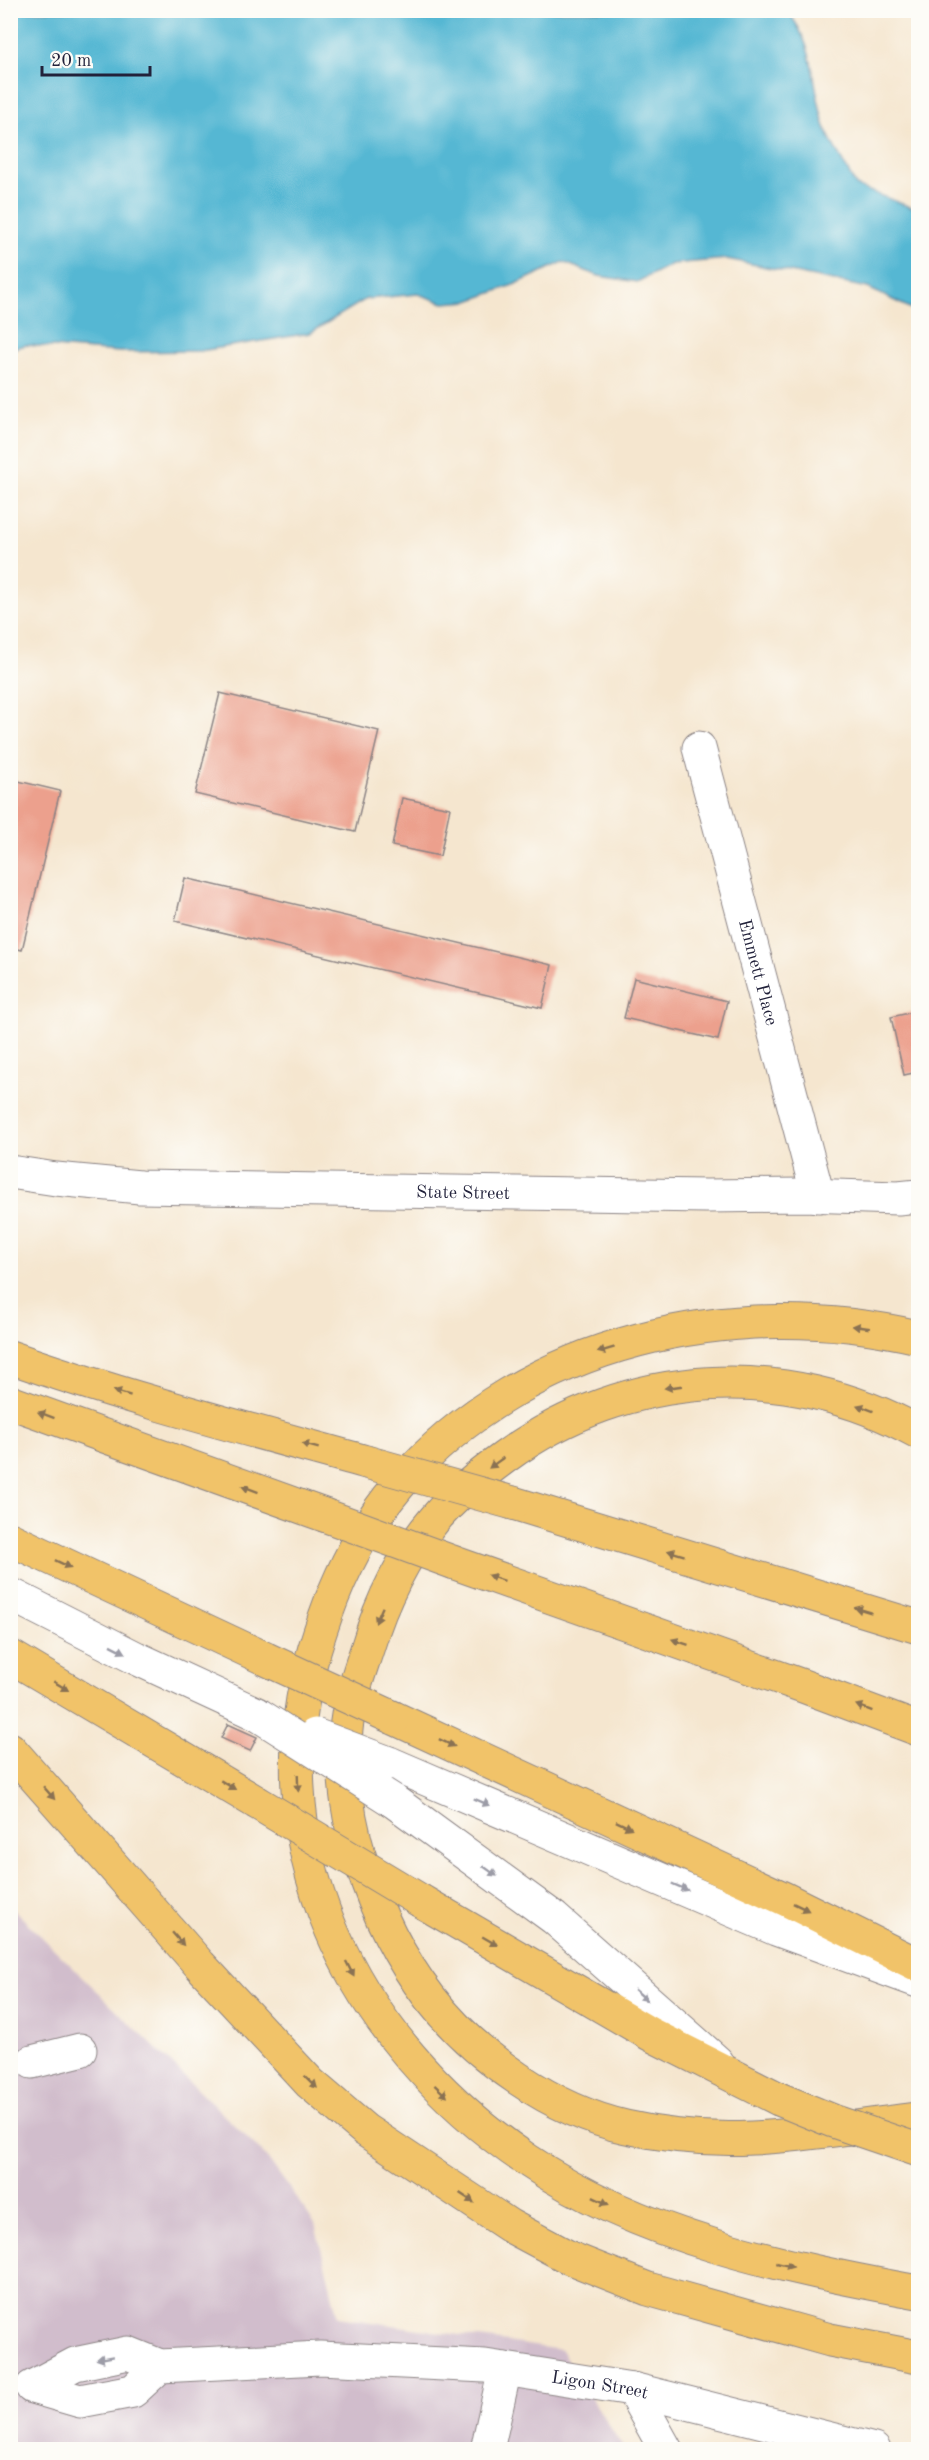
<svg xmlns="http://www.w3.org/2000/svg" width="929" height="2460" font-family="'Old Standard TT',serif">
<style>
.industrial{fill:#d1bdcc}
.water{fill:#54b7d3;stroke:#3b6c87;stroke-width:1.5}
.building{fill:#eca08d}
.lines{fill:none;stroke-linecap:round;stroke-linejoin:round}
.minor-casing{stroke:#8c8485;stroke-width:35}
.highway-casing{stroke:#8c8485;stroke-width:35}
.minor{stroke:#fff;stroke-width:33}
.highway{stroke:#f1c369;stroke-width:33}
.minor-bridge-casing{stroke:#8c8485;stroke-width:35;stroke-linecap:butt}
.highway-bridge-casing{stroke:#8c8485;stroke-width:35;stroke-linecap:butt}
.minor-bridge{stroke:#fff;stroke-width:33}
.highway-bridge{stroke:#f1c369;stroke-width:33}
.oneway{fill:#8a7252}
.oneway2{fill:#9c9ca7}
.labels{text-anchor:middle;stroke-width:4.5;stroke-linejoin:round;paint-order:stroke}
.street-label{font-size:18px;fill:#22223b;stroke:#fdfcf7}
</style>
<rect width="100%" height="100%" fill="#fdfcf7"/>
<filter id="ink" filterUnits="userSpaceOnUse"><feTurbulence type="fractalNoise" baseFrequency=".0167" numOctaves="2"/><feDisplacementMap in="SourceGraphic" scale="12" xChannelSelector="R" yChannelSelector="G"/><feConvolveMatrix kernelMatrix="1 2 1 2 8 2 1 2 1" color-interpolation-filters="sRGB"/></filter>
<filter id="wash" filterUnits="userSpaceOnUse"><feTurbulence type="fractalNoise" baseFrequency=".008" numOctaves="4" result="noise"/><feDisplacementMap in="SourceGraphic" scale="24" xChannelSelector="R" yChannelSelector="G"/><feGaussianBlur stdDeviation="1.35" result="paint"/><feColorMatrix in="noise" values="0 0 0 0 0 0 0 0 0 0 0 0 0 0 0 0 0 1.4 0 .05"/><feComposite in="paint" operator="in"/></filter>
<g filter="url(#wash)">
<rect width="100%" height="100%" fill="#f5e6cf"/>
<path class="industrial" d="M10,1906l256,250 49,68 23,93 223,33 63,99h-613z"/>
<path class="water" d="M10,11h777c28,32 25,73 37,113 7,21 22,42 32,62l62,24v102l-50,-24 -141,-29 -55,5 -35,18 -38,-6 -36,-14 -47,22 -47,17 -25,2 -26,-9 -52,5 -56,34 -110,18 -80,1 -94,-7 -15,4z"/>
<g id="blocks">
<path class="building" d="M220,693l159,38 -24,101 -160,-38z
M10,779l50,12 -38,159 -12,-3z
M402,798l48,10 -10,48 -48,-10z
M185,878l367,87 -10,43 -367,-87z
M634,978l93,23 -9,39 -94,-22z
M918,1011v61l-14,3 -13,-58z
M228,1724l29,13 -7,14 -29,-13z"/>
</g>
</g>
<g filter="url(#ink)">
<use href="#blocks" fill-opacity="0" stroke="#8c8485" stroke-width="1.5"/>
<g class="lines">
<defs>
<g id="minor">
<path id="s1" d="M699,748l119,448"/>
<path id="s2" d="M10,1172l46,7 84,8 566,9 98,-1 94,3 20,-2"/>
<path d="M10,1594l126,64 121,56"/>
<path d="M389,1763l387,166 142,52"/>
<path d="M392,1800l162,118 163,144"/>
<path d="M32,2062l48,-12"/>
<path id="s3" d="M160,2366l-27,25 -53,10 -48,-14 43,-23 53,-11 32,13 160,-8 165,8 147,23 242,61"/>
<path d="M632,2389l34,61"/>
<path d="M487,2450l18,-81"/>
</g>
<path id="highway" d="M918,1337c-182,-43 -393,2 -519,148 -37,43 -62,94 -79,147 -71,208 32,410 207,528 116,78 256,107 391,132
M10,1357c117,41 237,72 356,105
M10,1402l314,113
M918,1432c-132,-73 -291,-64 -413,25 -26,19 -50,38 -71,63 -30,35 -53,82 -66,126 -7,22 -16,45 -20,69 -16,94 25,209 82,283 45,58 123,113 196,129 40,9 85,13 126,11 54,-2 112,-13 166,-19
M513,1503l405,124
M10,1539l256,120
M455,1563l348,123 115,43
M10,1656l246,146
M394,1718l391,181 133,66
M10,1749l190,216 110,118 55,47 145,96 60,32 78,31 182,51 88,17
M421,1901l229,133 129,65"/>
</defs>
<use href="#minor" class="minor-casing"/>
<use href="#highway" class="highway-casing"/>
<use href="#minor" class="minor"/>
<use href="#highway" class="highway"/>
<defs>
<path id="minor-bridge" d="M257,1714l135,86
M315,1735l74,28"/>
<path id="highway-bridge" d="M366,1462l147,41
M324,1515l131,48
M266,1659l128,59
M256,1802l165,99
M779,2099l54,22 85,29"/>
</defs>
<use href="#minor-bridge" class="minor-bridge-casing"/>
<use href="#highway-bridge" class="highway-bridge-casing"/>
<use href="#minor-bridge" class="minor-bridge"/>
<use href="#highway-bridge" class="highway-bridge"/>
</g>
<defs><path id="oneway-solid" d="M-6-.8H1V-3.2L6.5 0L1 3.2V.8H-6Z" transform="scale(1.5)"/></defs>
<g class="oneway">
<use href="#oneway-solid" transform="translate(861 1327) rotate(-172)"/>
<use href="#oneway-solid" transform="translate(606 1350) rotate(163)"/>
<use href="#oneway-solid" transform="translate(673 1387) rotate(172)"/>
<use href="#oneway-solid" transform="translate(122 1393) rotate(-163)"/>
<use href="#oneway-solid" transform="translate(865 1408) rotate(-160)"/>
<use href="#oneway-solid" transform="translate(46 1415) rotate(-160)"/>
<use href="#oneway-solid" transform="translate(310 1446) rotate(-165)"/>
<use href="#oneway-solid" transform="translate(496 1463) rotate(144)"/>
<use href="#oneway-solid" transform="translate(250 1489) rotate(-160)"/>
<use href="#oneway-solid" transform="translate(676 1553) rotate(-163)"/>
<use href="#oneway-solid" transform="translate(63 1564) rotate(25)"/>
<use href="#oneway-solid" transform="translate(496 1578) rotate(-161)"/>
<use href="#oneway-solid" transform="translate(863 1610) rotate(-163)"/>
<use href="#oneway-solid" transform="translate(379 1615) rotate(114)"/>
<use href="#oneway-solid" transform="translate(680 1642) rotate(-161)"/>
<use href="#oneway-solid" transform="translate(61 1686) rotate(31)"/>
<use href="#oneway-solid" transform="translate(864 1708) rotate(-159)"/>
<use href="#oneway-solid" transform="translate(447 1743) rotate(25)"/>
<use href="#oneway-solid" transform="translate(298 1783) rotate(88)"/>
<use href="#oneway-solid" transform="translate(228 1785) rotate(31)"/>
<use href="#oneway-solid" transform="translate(49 1793) rotate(49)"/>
<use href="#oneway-solid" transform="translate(624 1825) rotate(25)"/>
<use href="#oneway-solid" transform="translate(801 1907) rotate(26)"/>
<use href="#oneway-solid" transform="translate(178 1939) rotate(49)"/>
<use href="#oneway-solid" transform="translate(490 1941) rotate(30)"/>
<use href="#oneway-solid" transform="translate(350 1969) rotate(63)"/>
<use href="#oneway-solid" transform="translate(311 2082) rotate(44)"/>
<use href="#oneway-solid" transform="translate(441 2091) rotate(43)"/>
<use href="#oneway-solid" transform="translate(467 2198) rotate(34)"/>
<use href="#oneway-solid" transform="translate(601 2201) rotate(25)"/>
<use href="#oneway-solid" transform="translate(785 2265) rotate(13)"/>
</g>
<g class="oneway2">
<use href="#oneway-solid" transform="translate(118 1649) rotate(27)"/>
<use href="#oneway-solid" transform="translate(482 1802) rotate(23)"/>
<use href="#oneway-solid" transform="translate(490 1871) rotate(36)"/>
<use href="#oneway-solid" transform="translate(680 1887) rotate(23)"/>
<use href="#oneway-solid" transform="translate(641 1995) rotate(41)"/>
<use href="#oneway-solid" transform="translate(105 2358) rotate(169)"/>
</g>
</g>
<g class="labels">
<g class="street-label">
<text dy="6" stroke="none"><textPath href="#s1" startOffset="232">Emmett Place</textPath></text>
<text dy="6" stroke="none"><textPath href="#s2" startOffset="454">State Street</textPath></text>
<text dy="6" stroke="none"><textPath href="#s3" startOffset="720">Ligon Street</textPath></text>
</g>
</g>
<rect width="929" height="2460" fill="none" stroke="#fdfcf7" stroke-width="36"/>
<path d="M42 66v9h108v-9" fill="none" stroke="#22223b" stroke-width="3"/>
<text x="51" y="66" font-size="18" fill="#22223b" stroke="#fdfcf7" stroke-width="4.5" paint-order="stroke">20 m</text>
</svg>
